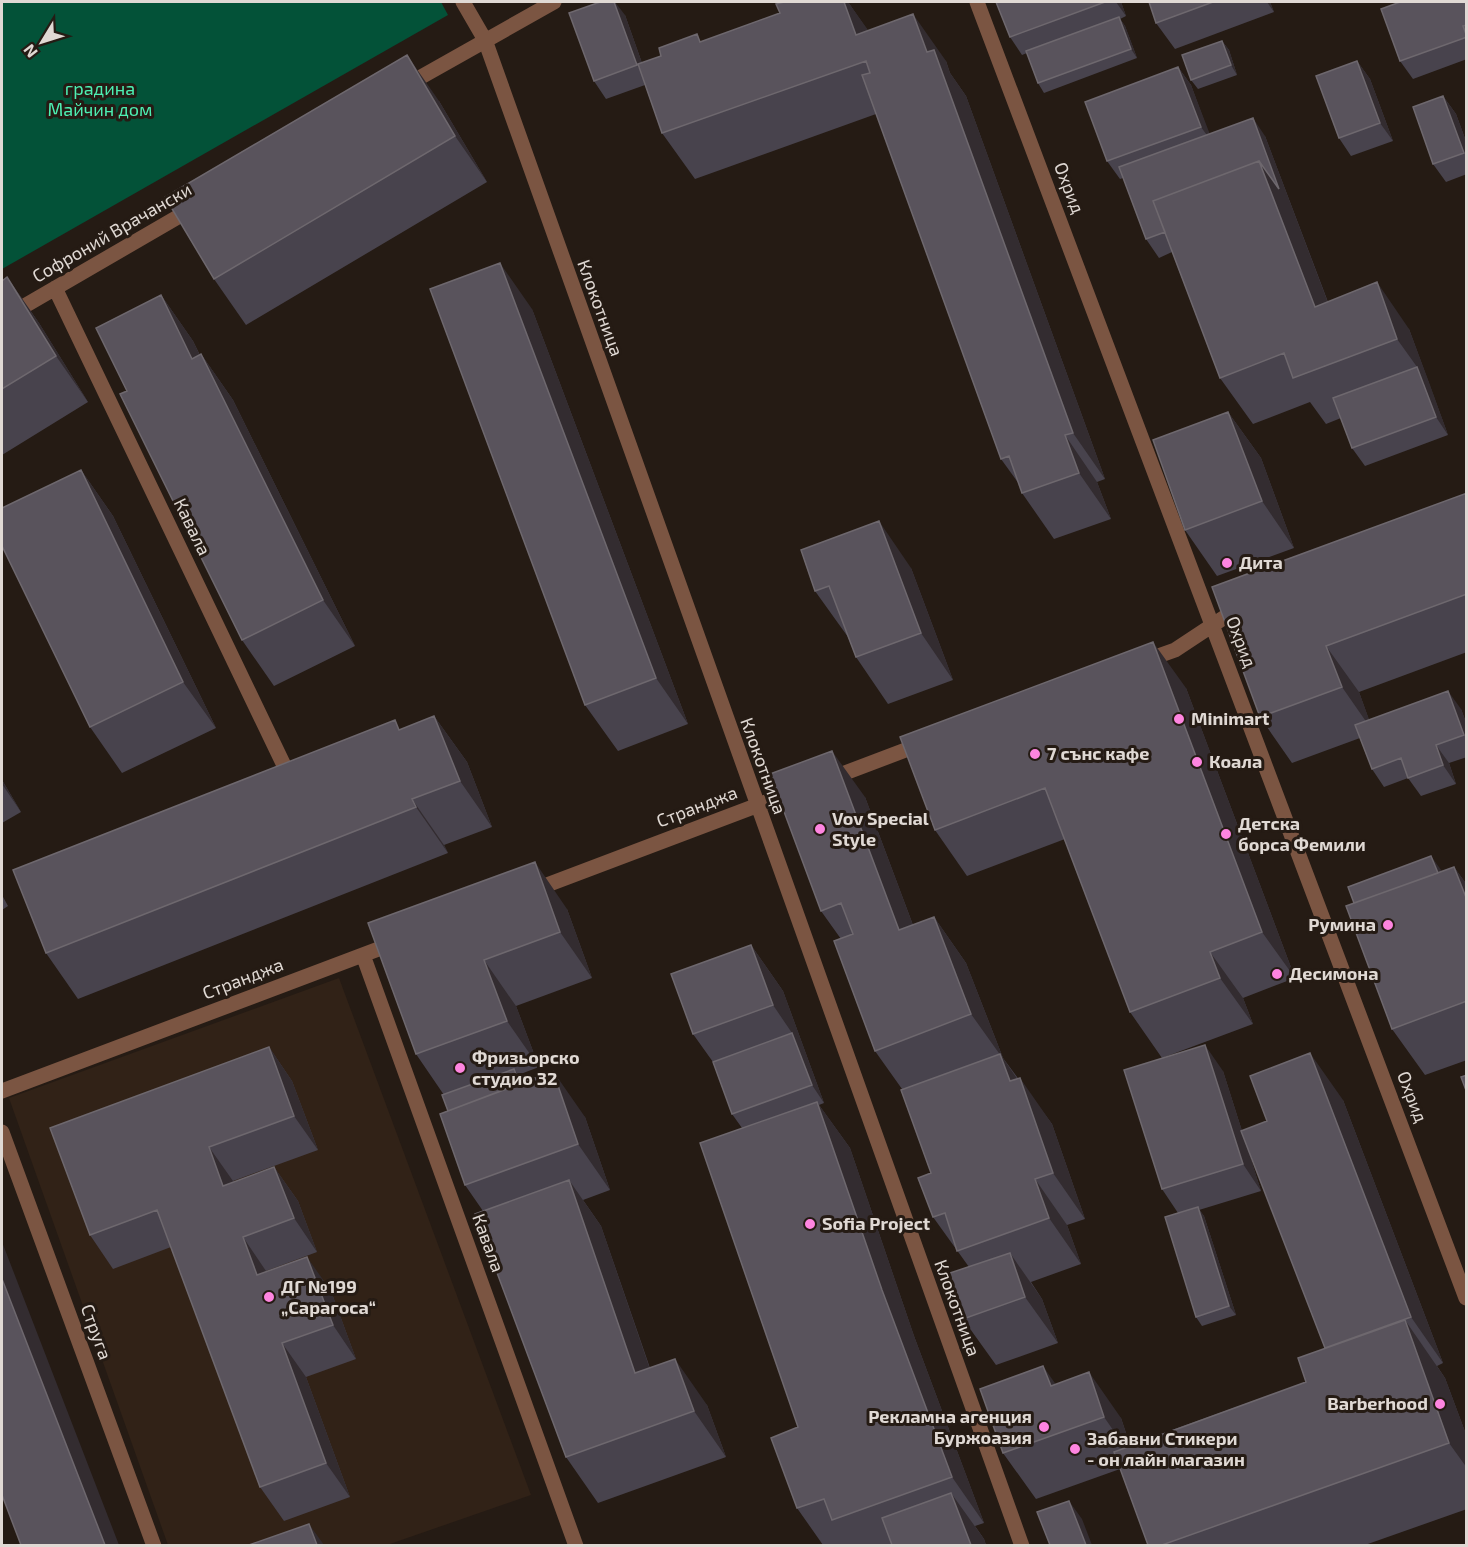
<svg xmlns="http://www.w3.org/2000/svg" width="1468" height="1547" font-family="'Exo 2',sans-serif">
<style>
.built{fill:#312217}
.green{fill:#035238}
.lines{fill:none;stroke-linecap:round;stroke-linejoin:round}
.minor{stroke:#7b5542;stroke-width:15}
.wall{fill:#48434d}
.shaded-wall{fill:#332c30}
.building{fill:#59535c;stroke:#6e686e;stroke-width:1.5}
.poi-dot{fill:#fe85e0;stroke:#251b14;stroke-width:2}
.labels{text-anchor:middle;stroke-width:6;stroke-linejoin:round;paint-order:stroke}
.park-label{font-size:18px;fill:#4df0b3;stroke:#251b14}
.street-label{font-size:18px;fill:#e0d9d4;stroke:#251b14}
.poi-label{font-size:18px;font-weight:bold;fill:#e0d9d4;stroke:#251b14;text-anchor:start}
</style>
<rect width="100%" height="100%" fill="#251b14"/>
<path class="built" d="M339,978l192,517 -144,50h-219l-159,-447z"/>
<path class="green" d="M2,2h439l7,13 -446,254z"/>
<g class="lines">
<path class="minor" d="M463,2l22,38 537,1506
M977,2l489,1296
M405,86l149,-84
M55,288l236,492
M2,319l193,-112
M1144,661l31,-11 65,-43
M829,779l95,-36
M531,891l267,-101
M363,955l213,591
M2,1091l395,-149
M2,1132l152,414"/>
</g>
<path class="wall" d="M784,2h64l20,29 78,30 4,12 16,23 139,383 -8,3 14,37 -57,20 -32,-46 -3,-9 -18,-25 -125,-345 -181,65 -33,-46 -17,-48 -39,14 -12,-18 31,-66 17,48 138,-50z
M996,2h125l5,14 -6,3 5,7 12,32 -93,35 -6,-10 -11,-30 -5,2 -12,-18z
M1149,2h121l4,10 -99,37 -19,-26z
M1467,2v57l-54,20 -13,-18z
M1222,41l7,9 8,25 -39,14 -7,-9z
M1357,61l13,18 23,62 -42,15 -12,-18z
M1178,67l13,18 18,49 56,2 63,166 81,27 39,106 -83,31 -13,-18 -11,-30 -15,6 -16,-22 -57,22 -33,-46 -48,-126 -13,6 -13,-19 -23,-61 -3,1 -13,-18z
M1443,96l13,18 11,30v30l-21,8 -13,-18z
M439,101l48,81 -241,143 -32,-46z
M7,277l32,46 49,79 -86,53v-174z
M161,295l32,46 7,14 1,-1 32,46 122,246 -81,40 -32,-46 -115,-249z
M532,309l156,415 -70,27 -33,-46z
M1228,412l33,46 33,90 -77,28 -32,-46z
M81,470l32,46 103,212 -94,45 -32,-46z
M1467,493v159l-108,40 10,28 92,-11 6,16v32l-18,6 7,21 -35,12 -13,-18 -24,9 -12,-18 -12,-31 -68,25 -32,-46z
M801,550l110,18 42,112 -65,24 -32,-47 -8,-20 -33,-46z
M1186,688l109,290 -52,20 10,26 -91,34 -32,-46 -65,-173 -98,37 -32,-46z
M434,716l33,46 25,65 -48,18 4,8 -370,146 -32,-46 356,-224z
M2,780l19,32 -19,11z
M865,797l48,128 21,-8 32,46 37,95 49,66 33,95 -18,6 14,39 -50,18 11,17 16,44 -62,22 -33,-46 6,-52 -36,-50 -2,-44 -29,-84 -27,-38 -34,-112 -20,-28z
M1454,867l13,18v175l-42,15 -33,-46 50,-158z
M2,895l6,11 -6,4z
M567,909l25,69 -76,28 23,61 -21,8 6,7 61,35 25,73 -27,10 18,26 49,142 57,37 19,52 -128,46 -32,-46 -83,-246 -18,-26 -21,-90 -28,-41 -48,-131z
M751,945l32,46 41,112 -5,2 31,43 64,188 70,187 -9,3 9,13 2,6h-163l-26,-37 1,-81 -56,-299 -10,-14 -19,-52 -20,-28z
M269,1047l23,34 26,69 -85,31 1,1 40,-15 24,34 19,51 -51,19 65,20 25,68 -50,18 44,120 -66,24 -24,-34 -89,-240 -58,22 -23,-34z
M1223,1071l19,60 101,-31 100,263 -6,3 8,12 22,59v72l-102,36h-217l-28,-76 -84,30 -33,-46 53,-69 65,34 9,27 176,-63 19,-34 -80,-207 16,50 -62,19 5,6 32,99 -34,11 -6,-9 -18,-104 -16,-24z"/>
<path class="shaded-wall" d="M614,2h1l10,13 24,68 -12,-18z
M844,2h4l25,35 -17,-2z
M1116,2h5l5,14z
M1267,2h3l4,10z
M913,14l33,47 4,12 16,23 139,383 -32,-46z
M1119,17l6,9 12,32 -6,-9z
M1222,41l7,9 8,25 -6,-10z
M407,55l32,46 48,81 -32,-46z
M1357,61l13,18 23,62 -13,-18z
M1178,67l13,18 23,60 -13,-18z
M1443,96l13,18 11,30v12l-3,-3z
M1253,118l12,18 82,217 -32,-46 -56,-146z
M500,263l32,46 156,415 -32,-46z
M7,277l32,46 49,79 -32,-46z
M1377,282l32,47 21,56 -33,-46z
M161,295l32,46 31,64 -32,-46z
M201,354l32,46 122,246 -32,-46z
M1417,367l13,18 18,50 -12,-18z
M1228,412l33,46 33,90 -32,-47z
M1065,435l32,47 14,37 -32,-46z
M81,470l32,46 103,212 -33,-46z
M879,521l32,47 42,112 -32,-47z
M1153,642l33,46 109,290 -33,-46z
M1326,646l33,46 15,41 -32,-46z
M1448,691l13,18 6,16v13l-3,-3z
M434,716l33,46 25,65 -32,-46z
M1436,745l13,18 7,21 -13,-19z
M832,751l33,46 67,179 -33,-46z
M2,780l19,32 -19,-28z
M412,799l32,46 4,8 -32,-46z
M1431,856l13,18 5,30z
M535,862l32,47 25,69 -32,-46z
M1454,867l13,18v15z
M934,917l32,46 37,95 19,28 -2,-8 32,46 33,95 -32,-46 -43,-92 -9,-25 -30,-42z
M751,945l32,46 41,112 -12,-18 -20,-52 -19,-28z
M1210,952l33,46 10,26 -33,-46z
M484,960l32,46 23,61 -32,-46z
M1205,1045l18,26 38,120 -18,-27z
M269,1047l23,34 26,69 -24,-34z
M1310,1053l33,47 100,263 -32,-46z
M514,1069l13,18v14z
M553,1071l32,46 25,73 -32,-46z
M817,1102l33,46 64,188 70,187 -32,-46 -70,-187z
M209,1147l24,34 14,39 -24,-34z
M274,1167l24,34 19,51 -23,-34z
M1035,1179l32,46 14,39 -32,-46z
M569,1180l32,46 66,193 -32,-46z
M1198,1207l6,9 32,99 -7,-9z
M243,1237l23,34 14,38 -23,-34z
M2,1242l117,303h-14l-103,-266z
M1010,1253l32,46 16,44 -33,-46z
M307,1257l24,34 25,68 -23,-34z
M1405,1320l40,58 22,59v31l-18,-25z
M282,1343l24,34 44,120 -24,-34z
M675,1359l32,46 19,52 -32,-46z
M1043,1366l32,46 -24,-26z
M1089,1372l32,46 15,45 -32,-46z
M951,1493l33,46 2,6h-15z
M1069,1501l13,18 10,26h-6z
M309,1524l15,21h-7z"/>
<path class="building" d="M600,2h14l23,63 -43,16 -25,-68z
M784,2h60l12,33 57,-21 14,38 7,-2 139,383 -8,2 14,38 -57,20 -13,-37 -8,3 -139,-384 8,-2 -4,-12 -204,72 -24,-69 23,-8 -2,-8 38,-14 3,8 80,-29 -4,-9z
M996,2h109l-95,35z
M1149,2h64l-57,21z
M1400,2h67v23l-4,1 4,11 -67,24 -19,-52z
M1119,17l12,32 -93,34 -12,-32z
M1467,25v10l-4,-9z
M1222,41l9,24 -40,15 -9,-25z
M407,55l48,81 -241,143 -49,-82z
M1357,61l23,62 -41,15 -23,-62z
M1178,67l23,60 -94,34 -22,-59z
M1443,96l21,57 -31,11 -20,-57z
M1253,118l26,71 -20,-28 -106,40 12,31 -19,7 -27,-72z
M1259,161l56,146 62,-25 20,57 -104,39 -9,-25 -64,25 -67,-177z
M500,263l156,415 -71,27 -155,-416z
M7,277l49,79 -54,33v-108z
M161,295l31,64 9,-5 122,246 -81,40 -122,-246 7,-3 -31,-63z
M1417,367l19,50 -84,31 -19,-50z
M1228,412l34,89 -77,29 -32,-90z
M81,470l102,212 -93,45 -88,-181v-38z
M1467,493v101l-141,52 16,41 -82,30 -48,-130z
M879,521l42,112 -65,24 -27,-71 -14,5 -14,-41z
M1153,642l109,290 -52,20 10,26 -90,34 -85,-224 -110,42 -35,-93z
M1448,691l16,44 -28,10 7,20 -35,13 -7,-20 -29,11 -17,-44z
M434,716l26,65 -48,18 4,8 -370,146 -33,-83 382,-150 4,10z
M832,751l67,179 35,-13 37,97 -96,37 -41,-110 19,-7 -12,-31 -20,8 -51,-137z
M1431,856l7,17 -84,30 -6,-16z
M535,862l25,70 -76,28 23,61 -91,33 -48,-131z
M1454,867l13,33v101l-75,28 -46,-123z
M751,945l22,60 -80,29 -22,-60z
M792,1033l20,52 -80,29 -19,-52z
M1205,1045l38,119 -81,25 -38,-119z
M269,1047l25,69 -85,31 14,39 51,-19 20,51 -51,19 14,38 50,-18 26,68 -51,18 44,120 -66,24 -103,-277 -67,25 -40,-107z
M1310,1053l101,264 -86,31 -84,-217 26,-10 -17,-45z
M1000,1054l10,27 10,-3 33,95 -18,6 14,39 -92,33 -12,-38 -12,4 -15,-39 13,-5 -30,-83z
M514,1069l6,15 -72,27 -6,-16z
M553,1071l25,73 -113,41 -25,-71z
M1467,1075v18l-6,-16z
M817,1102l65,188 70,187 -120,43 -8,-21 -27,9 -26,-70 27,-11 -98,-284z
M569,1180l66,193 40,-14 19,52 -128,46 -91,-243z
M1198,1207l31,99 -33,11 -31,-100z
M1010,1253l15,44 -62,22 -16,-45z
M2,1279l103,266h-84l-19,-50z
M1405,1320l44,123 -287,102h-14l-34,-93 192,-70 -8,-24z
M1043,1366l8,20 38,-14 15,45 -101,36 -23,-64z
M951,1493l20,52h-79l-10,-27z
M1069,1501l17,44h-36l-13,-33z
M309,1524l8,21h-68z"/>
<g class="poi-dot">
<circle cx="1227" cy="563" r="6"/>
<circle cx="1179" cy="719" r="6"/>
<circle cx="1035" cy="754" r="6"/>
<circle cx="1197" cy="762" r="6"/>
<circle cx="820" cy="829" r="6"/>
<circle cx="1226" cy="834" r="6"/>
<circle cx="1388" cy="925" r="6"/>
<circle cx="1277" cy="974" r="6"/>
<circle cx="460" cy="1068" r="6"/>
<circle cx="810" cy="1224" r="6"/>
<circle cx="269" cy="1297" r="6"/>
<circle cx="1440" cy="1404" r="6"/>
<circle cx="1044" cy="1427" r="6"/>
<circle cx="1075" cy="1449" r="6"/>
</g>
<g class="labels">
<g class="park-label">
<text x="100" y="95">градина<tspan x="100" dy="21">Майчин дом</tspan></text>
</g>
<g class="street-label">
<text transform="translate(1069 188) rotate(69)" y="6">Охрид</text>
<text transform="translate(112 233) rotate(-30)" y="6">Софроний Врачански</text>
<text transform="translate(600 308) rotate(70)" y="6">Клокотница</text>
<text transform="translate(192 527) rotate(64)" y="6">Кавала</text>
<text transform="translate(1241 642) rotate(69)" y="6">Охрид</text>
<text transform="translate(763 766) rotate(70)" y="6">Клокотница</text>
<text transform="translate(697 807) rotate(-21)" y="6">Странджа</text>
<text transform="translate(243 979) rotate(-21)" y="6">Странджа</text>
<text transform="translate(1412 1097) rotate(69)" y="6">Охрид</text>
<text transform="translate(488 1243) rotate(70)" y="6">Кавала</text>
<text transform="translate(957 1308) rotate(70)" y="6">Клокотница</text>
<text transform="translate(96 1332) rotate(70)" y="6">Струга</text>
</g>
<g class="poi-label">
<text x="1239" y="569">Дита</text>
<text x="1191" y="725">Minimart</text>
<text x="1047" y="760">7 сънс кафе</text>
<text x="1209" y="768">Коала</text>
<text x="832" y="825">Vov Special<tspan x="832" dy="21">Style</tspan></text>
<text x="1238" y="830">Детска<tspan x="1238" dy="21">борса Фемили</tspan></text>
<text x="1376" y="931" text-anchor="end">Румина</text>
<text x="1289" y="980">Десимона</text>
<text x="472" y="1064">Фризьорско<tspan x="472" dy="21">студио 32</tspan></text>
<text x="822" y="1230">Sofia Project</text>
<text x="281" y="1293">ДГ №199<tspan x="281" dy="21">„Сарагоса“</tspan></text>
<text x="1428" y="1410" text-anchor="end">Barberhood</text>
<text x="1032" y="1423" text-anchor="end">Рекламна агенция<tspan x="1032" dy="21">Буржоазия</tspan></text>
<text x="1087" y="1445">Забавни Стикери<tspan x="1087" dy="21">- он лайн магазин</tspan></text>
</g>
</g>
<rect width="1468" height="1547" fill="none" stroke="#e0d9d4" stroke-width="6"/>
<g transform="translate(42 42) rotate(232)" stroke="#251b14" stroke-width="4.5" paint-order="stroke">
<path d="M0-4.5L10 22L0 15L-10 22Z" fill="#e0d9d4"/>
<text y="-9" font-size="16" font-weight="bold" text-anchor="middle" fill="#e0d9d4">N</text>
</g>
</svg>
